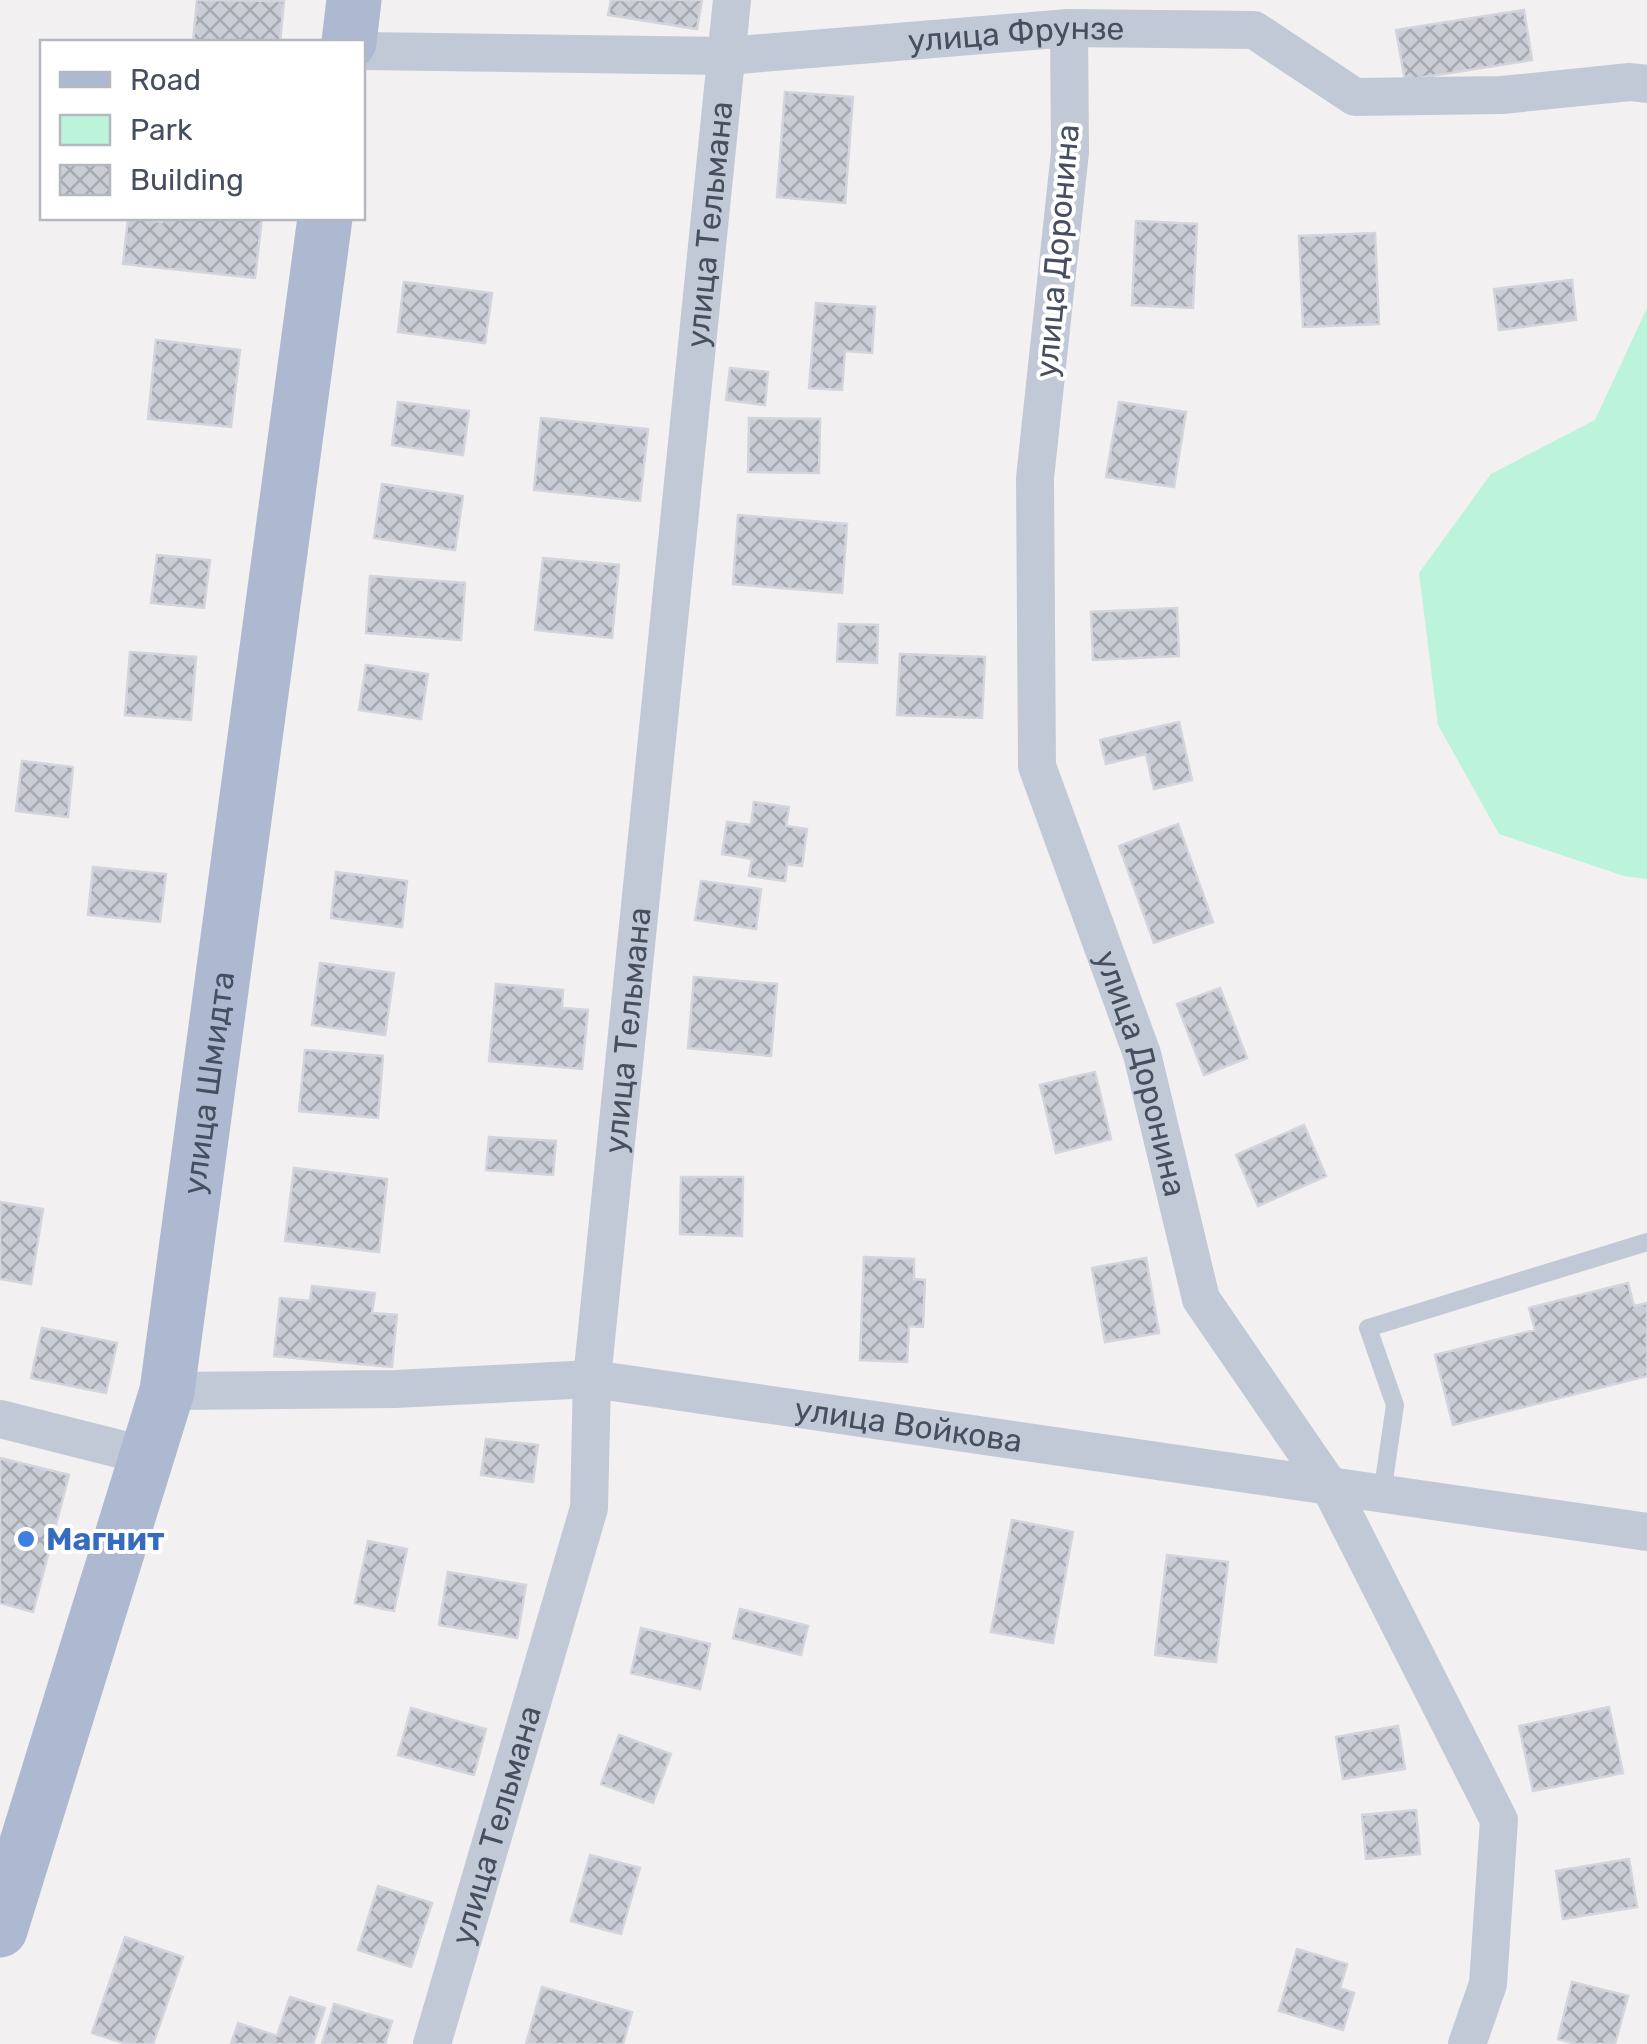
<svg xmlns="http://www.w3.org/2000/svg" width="1647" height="2044" font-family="Rubik,sans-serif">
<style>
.green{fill:#bbf3db}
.building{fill:url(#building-cross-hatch);stroke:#d3d4dc;stroke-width:2.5}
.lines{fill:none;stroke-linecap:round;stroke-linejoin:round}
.lane{stroke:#c2c9d6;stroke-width:18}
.street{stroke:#c2c9d6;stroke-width:38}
.primary{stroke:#adb9d1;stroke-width:55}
.shop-dot{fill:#3f7fe0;stroke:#fff;stroke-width:4}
.labels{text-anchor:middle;stroke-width:8;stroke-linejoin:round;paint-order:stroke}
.street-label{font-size:32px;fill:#464f5f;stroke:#fff}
.shop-label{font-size:32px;font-weight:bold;fill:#366cbe;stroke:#fff;text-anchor:start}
</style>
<defs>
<pattern id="building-cross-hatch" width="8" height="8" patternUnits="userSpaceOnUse" patternTransform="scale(2.5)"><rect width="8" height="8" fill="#cbcdd6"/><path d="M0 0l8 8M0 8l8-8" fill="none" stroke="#a7a9b1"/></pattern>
</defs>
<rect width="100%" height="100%" fill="#f2f0f0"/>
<path class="green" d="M1647,308v571l-23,-3 -125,-42 -61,-109 -19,-152 72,-99 104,-54z"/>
<path class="building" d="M197,0l87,1 -4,41h-87z
M611,0h91l-5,29 -89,-14z
M1524,10l8,50 -127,20 -9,-50z
M785,92l68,5 -8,106 -68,-6z
M128,218l34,4v-4h100l-7,60 -132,-14z
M1136,221l61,3 -4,84 -61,-3z
M1375,233l4,91 -76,3 -4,-91z
M1572,280l4,40 -77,10 -5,-41z
M404,282l88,11 -7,50 -87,-11z
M816,303l59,4 -3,46 -27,-2 -3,39 -33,-2z
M156,340l84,10 -9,77 -83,-8z
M730,368l38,4 -3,33 -39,-5z
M398,402l71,9 -6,44 -71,-10z
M1119,402l67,10 -12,75 -68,-10z
M541,418l107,11 -8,72 -106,-11z
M749,418l71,1 -1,54 -71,-1z
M382,484l81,12 -8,54 -81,-12z
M738,515l109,9 -5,69 -109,-9z
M157,555l53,5 -6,48 -53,-5z
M543,558l76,7 -7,73 -77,-8z
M370,576l95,7 -4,57 -95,-7z
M1177,608l2,48 -86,4 -2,-48z
M839,624l39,1 -1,38 -40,-2z
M130,652l66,5 -5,63 -66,-5z
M900,654l85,3 -3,61 -85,-3z
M366,665l62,9 -7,45 -62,-9z
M1179,722l13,58 -38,9 -8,-35 -40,10 -6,-24z
M22,761l51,6 -5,50 -52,-6z
M754,802l35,5 -3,19 21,3 -5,37 -15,-2 -2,17 -36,-5 3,-17 -30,-5 5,-32 24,3z
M1178,824l35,98 -59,21 -35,-97z
M93,867l73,7 -6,48 -72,-7z
M336,872l71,9 -5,46 -71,-9z
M701,881l60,8 -5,40 -61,-9z
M320,963l74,10 -9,62 -73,-10z
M694,977l83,7 -6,72 -83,-8z
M496,984l67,6 -1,18 26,2 -6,59 -93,-8z
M1220,988l27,70 -43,17 -27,-71z
M305,1050l78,6 -5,62 -79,-7z
M1095,1072l16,67 -55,14 -16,-68z
M1304,1125l22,51 -68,30 -22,-51z
M489,1137l67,4 -3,34 -67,-5z
M294,1168l93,11 -8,73 -94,-11z
M681,1177h62l-1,59 -62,-2z
M0,1202l43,7 -12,75 -31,-5z
M864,1257l50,2v20l11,1 -2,47 -14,-1 -2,36 -47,-2z
M1146,1258l13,75 -54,9 -13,-74z
M1628,1283l6,23 13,-3v73l-194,49 -18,-70 100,-25 -6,-22z
M312,1286l63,7 -3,20 25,2 -5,52 -118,-11 6,-58 30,3z
M42,1328l75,15 -11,50 -75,-15z
M486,1439l52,6 -5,37 -52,-7z
M0,1458l69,17 -36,137 -33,-9z
M1012,1520l61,12 -20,111 -62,-11z
M368,1541l39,8 -13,62 -39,-8z
M1167,1555l61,7 -12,100 -61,-7z
M448,1572l78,13 -9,53 -78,-13z
M740,1609l68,17 -7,29 -68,-17z
M641,1628l69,16 -10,45 -69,-16z
M1609,1707l14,66 -90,18 -14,-65z
M411,1708l75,21 -12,46 -76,-20z
M1398,1726l7,43 -62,10 -7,-42z
M619,1735l52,19 -18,49 -52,-19z
M1416,1810l4,44 -54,5 -4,-44z
M590,1855l50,13 -19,66 -50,-13z
M1629,1859l8,48 -74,12 -7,-48z
M378,1886l54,17 -21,64 -53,-17z
M125,1937l58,20 -30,87h-27l-34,-11z
M1297,1949l50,15 -7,24 14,5 -11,37 -64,-19z
M1572,1982l56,14 -13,48h-39l-18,-5z
M542,1987l90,25 -9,32h-97z
M290,1997l35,11 -12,36h-82l7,-21 39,13z
M334,2004l58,17 -7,23h-63z"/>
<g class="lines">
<path class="lane" d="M1382,1494l13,-89 -27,-77 279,-86"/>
<g class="street">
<path id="s1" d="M1069,28l1,124 -35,326 2,288 105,288 59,245 129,188 169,333 -11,164 -21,60"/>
<path id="s2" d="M362,51l364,5 343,-28 185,2 101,67 147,-2 128,-13 17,2"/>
<path id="s3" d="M167,1391l228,-2 197,-10 1055,153"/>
<path d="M0,1419l147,37"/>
<path id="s4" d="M432,2044l157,-536 3,-129 140,-1379"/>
</g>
<g class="primary">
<path d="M349,42l5,-42"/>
<path id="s5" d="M0,1930l167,-539 158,-1173"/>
</g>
</g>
<circle class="shop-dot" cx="26" cy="1539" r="10"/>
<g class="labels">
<g class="street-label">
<text dy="11" stroke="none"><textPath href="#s2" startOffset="655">улица Фрунзе</textPath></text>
<text dy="11" stroke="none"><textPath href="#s4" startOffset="1848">улица Тельмана</textPath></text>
<text transform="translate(1057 251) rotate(-85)" y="11">улица Доронина</text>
<text dy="11" stroke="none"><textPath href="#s4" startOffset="1038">улица Тельмана</textPath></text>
<text dy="11" stroke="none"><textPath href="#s1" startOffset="1065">улица Доронина</textPath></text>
<text dy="11" stroke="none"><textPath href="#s5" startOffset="875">улица Шмидта</textPath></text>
<text dy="11" stroke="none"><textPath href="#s3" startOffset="745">улица Войкова</textPath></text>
<text dy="11" stroke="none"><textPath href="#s4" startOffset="228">улица Тельмана</textPath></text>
</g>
<g class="shop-label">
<text x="46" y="1550">Магнит</text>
</g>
</g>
<rect x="40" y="40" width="325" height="180" fill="#ffffff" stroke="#b5b9bf" stroke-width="2.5"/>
<rect x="60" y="72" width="50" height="15" fill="#adb9d1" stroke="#b5b9bf" stroke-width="2.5"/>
<text x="130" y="90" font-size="30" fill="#464f5f">Road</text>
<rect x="60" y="115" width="50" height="30" fill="#bbf3db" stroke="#b5b9bf" stroke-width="2.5"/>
<text x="130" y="140" font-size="30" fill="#464f5f">Park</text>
<rect x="60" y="165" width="50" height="30" fill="url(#building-cross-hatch)" stroke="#b5b9bf" stroke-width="2.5"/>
<text x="130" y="190" font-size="30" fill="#464f5f">Building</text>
</svg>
